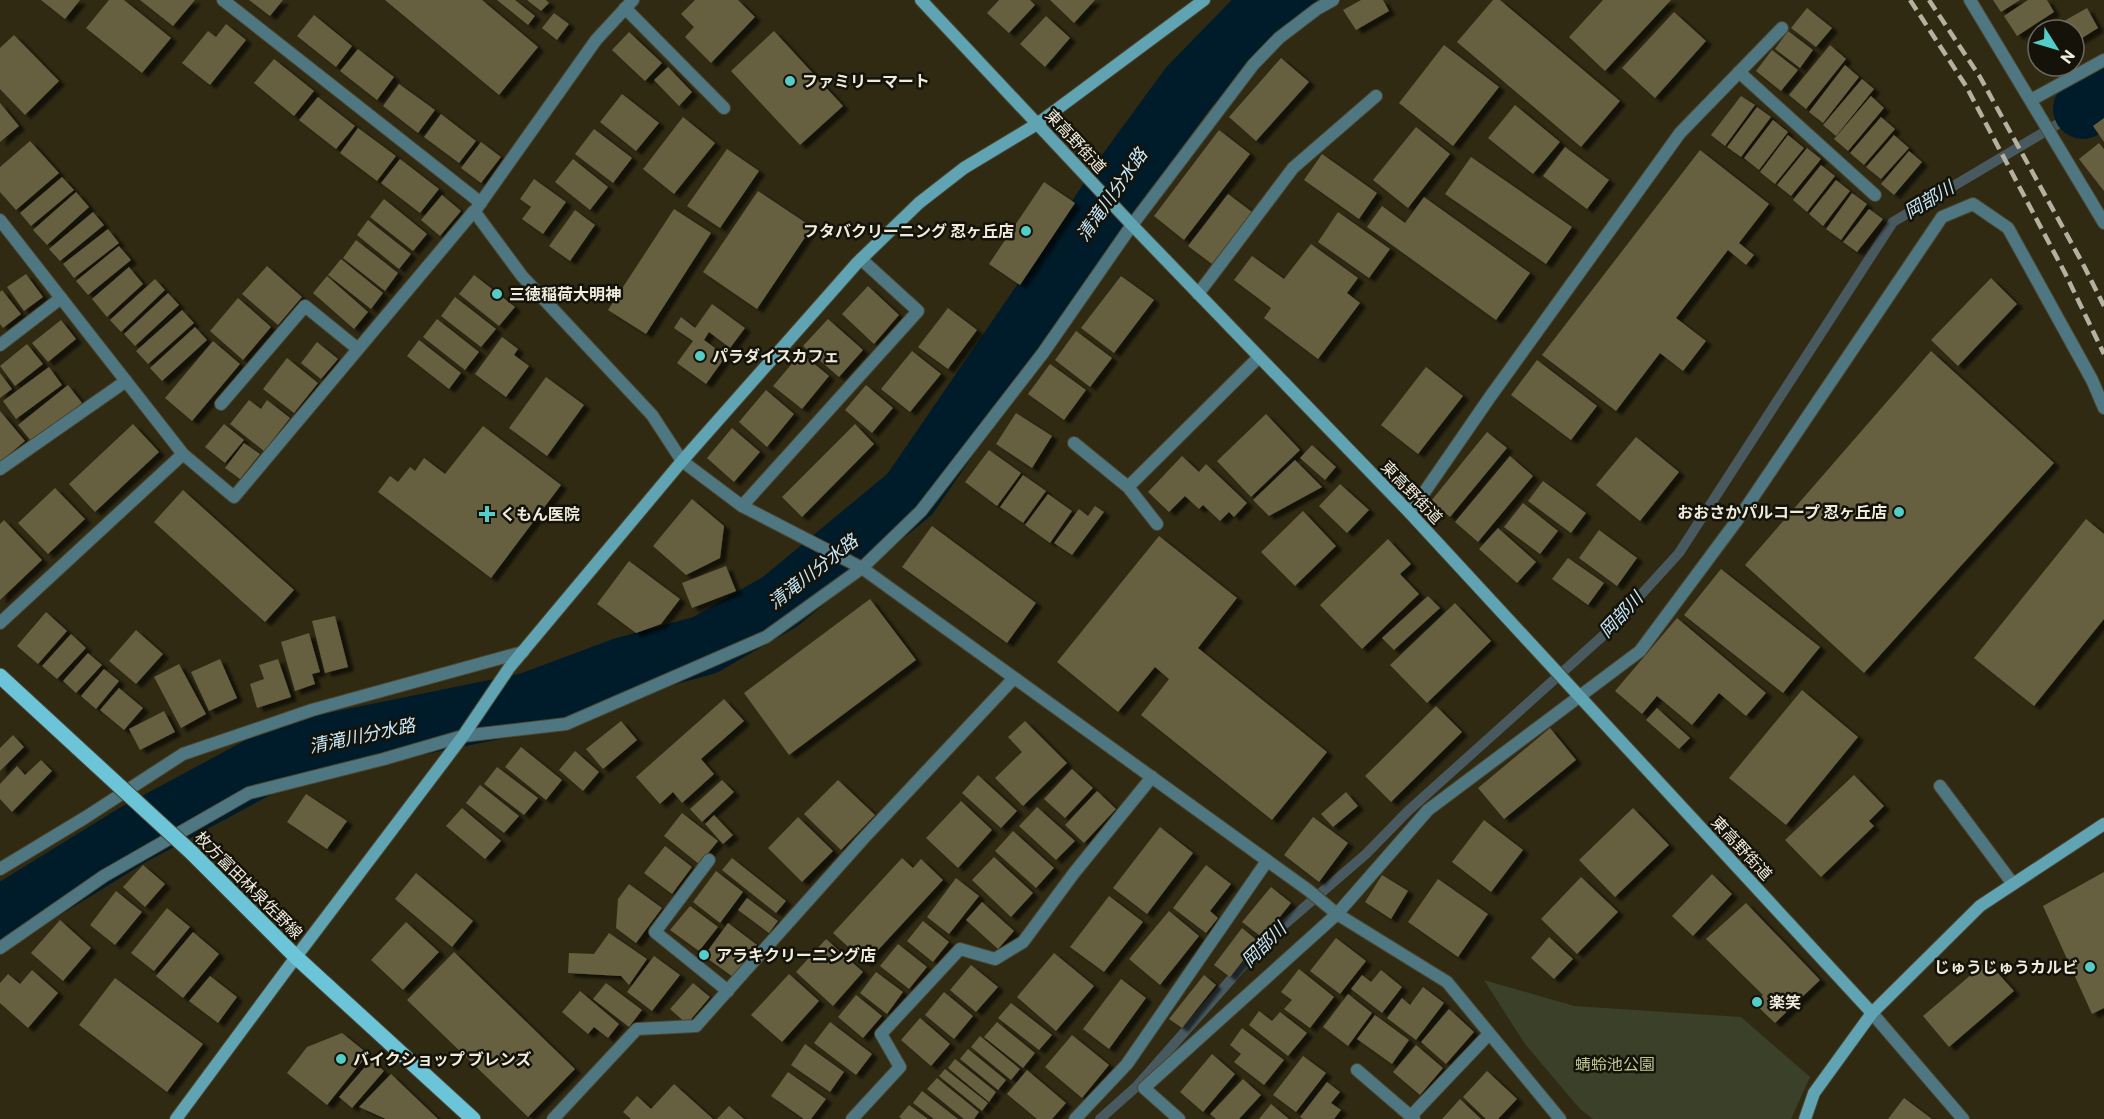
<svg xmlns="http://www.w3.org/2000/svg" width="2104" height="1119" font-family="Commissioner,'Noto Sans JP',sans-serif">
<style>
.green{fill:#3b4128}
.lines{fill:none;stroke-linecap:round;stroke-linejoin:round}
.stream{stroke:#485a5f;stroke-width:10}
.river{stroke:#001b29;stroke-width:60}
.building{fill:#665f41;filter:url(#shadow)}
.lane-casing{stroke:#4b452f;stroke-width:14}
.street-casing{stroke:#4b452f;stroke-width:14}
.secondary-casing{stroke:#4b452f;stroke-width:14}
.primary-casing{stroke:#4b452f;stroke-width:17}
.lane{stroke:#4f7781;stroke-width:12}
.street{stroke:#4f7781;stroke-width:12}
.secondary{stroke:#60a3b2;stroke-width:12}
.primary{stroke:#6cc4d8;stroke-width:15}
.rail{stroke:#b5b1a0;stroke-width:4.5;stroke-dasharray:12 6;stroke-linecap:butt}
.primary-bridge-casing{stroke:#4b452f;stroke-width:17;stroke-linecap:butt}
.primary-bridge{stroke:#6cc4d8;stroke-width:15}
.poi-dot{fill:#54cdc8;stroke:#151309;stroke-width:2}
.labels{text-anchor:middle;stroke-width:5;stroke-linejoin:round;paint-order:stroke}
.poi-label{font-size:16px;font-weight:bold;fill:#efecde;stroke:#151309;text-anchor:start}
.street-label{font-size:16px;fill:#efecde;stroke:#151309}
.park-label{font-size:16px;fill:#bcc992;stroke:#151309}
.water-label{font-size:18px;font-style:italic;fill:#c6e9fc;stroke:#151309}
</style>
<defs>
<filter id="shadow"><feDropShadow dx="6" dy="4" stdDeviation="1.5" flood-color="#0009"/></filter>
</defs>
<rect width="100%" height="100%" fill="#302a13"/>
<path class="green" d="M1484,980l90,26 167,11 69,60 -19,42h-198l-13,-10 -55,-65z"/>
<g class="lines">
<path class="stream" d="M1100,1119l36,-32 128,-145 102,-88 42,-43 198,-178 73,-80 214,-331 190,-113"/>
<path class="river" d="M2083,109l21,-13
M0,917l131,-81 156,-84 240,-49 94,-35 84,-23 76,-44 129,-107 146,-213 70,-108 63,-86 66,-68 32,-19"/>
</g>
<path class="building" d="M41,0h39l-15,19z
M109,0h15l47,38 -29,35 -56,-45z
M140,0h55l-22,26z
M249,0h34l-13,16z
M385,0h97l56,47 -39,48z
M497,0h18l20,16 -7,9z
M527,0h19l3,3 -8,8z
M695,0h43l17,17 -44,46 -26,-26 9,-10 -13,-13z
M999,0h31l5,5 -26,28 -22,-20z
M1050,0h45l-21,23z
M1361,0h22l6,11 -33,19 -13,-20z
M1493,0h7l120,101 -39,46 -124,-105z
M1603,0h68l-66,71 -36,-34z
M1993,0h27l-19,12z
M2028,0h19l7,12 -37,24 -13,-20z
M1807,8l25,20 -16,19 -25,-19z
M2087,8l11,20 -24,15v-13h-26z
M1674,12l32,29 -51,57 -33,-30z
M554,13l15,11 -12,16 -15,-12z
M314,15l38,31 -16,21 -39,-31z
M1046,16l24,22 -25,29 -25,-23z
M226,24l20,16 -36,45 -28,-22 26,-32 8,6z
M774,31l69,75 -43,39 -69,-74z
M1788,31l25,19 -13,18 -25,-19z
M629,32l33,31 -17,18 -33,-31z
M14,35l45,46 -34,34 -25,-26v-41z
M1444,45l55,42 -46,59 -54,-43z
M1830,45l16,14 -40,50 -17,-14z
M358,49l36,28 -17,23 -37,-29z
M1772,50l26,20 -17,21 -25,-20z
M1281,58l28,24 -53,59 -27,-24z
M274,59l40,32 -20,25 -40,-33z
M1845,65l14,12 -36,46 -14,-11z
M668,67l24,25 -13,14 -25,-26z
M1862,79l12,10 -38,47 -13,-11z
M399,84l36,26 -17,23 -35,-27z
M622,94l37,29 -23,28 -36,-29z
M1741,96l14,9 -30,41 -14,-11z
M1871,96l13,12 -36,43 -14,-12z
M318,97l37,29 -19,23 -37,-29z
M0,103l19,23 -19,16z
M1515,105l45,37 -27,32 -45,-36z
M1757,107l14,10 -30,40 -14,-10z
M441,114l35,27 -17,22 -35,-26z
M683,117l32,26 -41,51 -31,-25z
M1881,117l14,12 -31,36 -14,-12z
M2104,118v24l-11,-16z
M1773,120l15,12 -29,38 -15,-12z
M1416,127l34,27 -42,54 -35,-28z
M358,128l38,28 -19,25 -37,-28z
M594,129l38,29 -19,25 -38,-29z
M1219,130l31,24 -66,86 -30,-24z
M1788,135l16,13 -29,36 -15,-12z
M1894,135l15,13 -28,31 -15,-12z
M30,141l29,32 -43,37 -16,-18v-25z
M481,142l20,15 -20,26 -20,-15z
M2099,143l5,6v42l-25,-32z
M1565,147l44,33 -22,29 -44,-33z
M1807,148l14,11 -30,37 -14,-11z
M727,149l32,22 -39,57 -33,-22z
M1700,150l69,54 -30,39 15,12 -8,10 -18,-15 -52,68 30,23 -23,30 -23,-18 -44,58 -74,-56z
M1909,151l13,11 -28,33 -13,-11z
M1322,154l55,39 -18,26 -55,-39z
M1471,157l101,70 -26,37 -101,-70z
M400,159l39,30 -19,24 -39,-30z
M573,159l35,28 -18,23 -35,-28z
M1821,165l14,11 -28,36 -14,-12z
M62,177l12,13 -43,36 -11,-13z
M534,179l32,23 -23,32 -21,-15 9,-12 -11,-8z
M1836,180l14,11 -27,35 -14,-12z
M1044,182l31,21 -55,82 -31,-21z
M758,191l54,36 -55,82 -54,-37z
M76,192l13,15 -42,38 -14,-15z
M1852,193l15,11 -26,36 -15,-11z
M1228,194l24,18 -40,52 -24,-18z
M442,195l19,16 -21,25 -19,-16z
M1424,197l106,76 -34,47 -129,-93 15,-21 23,17z
M384,199l43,35 -14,17 -43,-34z
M674,209l37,24 -65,101 -38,-24z
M1869,209l14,10 -26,33 -14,-10z
M575,210l20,15 -25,36 -21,-15z
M93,212l11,13 -44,36 -11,-12z
M1338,212l52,37 -21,29 -51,-36z
M368,220l43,34 -12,15 -42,-34z
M108,229l11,14 -45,35 -11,-14z
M356,240l42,33 -13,18 -42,-33z
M1311,244l47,34 -11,15 13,10 -42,56 -54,-41 7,-10 -37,-28 18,-24 32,23z
M119,246l12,14 -43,35 -12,-14z
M341,259l42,34 -12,16 -43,-34z
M267,266l35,31 -24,28 -36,-31z
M129,267l14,17 -36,33 -15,-18z
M26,274l17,23 -19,14 -17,-24z
M474,275l41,32 -16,19 -40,-32z
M327,276l41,36 -14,17 -41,-36z
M1121,276l33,24 -40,53 -33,-25z
M1991,278l26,26 -59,62 -27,-26z
M155,279l10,11 -44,42 -11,-12z
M868,286l31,29 -25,29 -32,-30z
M2,290l19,24 -18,14 -3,-4v-32z
M168,293l11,12 -44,41 -11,-12z
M455,297l41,32 -15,18 -40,-31z
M238,298l33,29 -28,33 -33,-29z
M712,304l33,24 -15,20 -21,-16 -5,8 22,16 -20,28 -29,-21 16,-22 -19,-13 7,-11 14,11z
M948,308l29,22 -29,39 -30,-22z
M182,310l12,13 -46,41 -12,-13z
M437,319l42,33 -14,18 -42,-33z
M828,319l35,31 -24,27 -36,-31z
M61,320l15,19 -28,23 -16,-19z
M195,327l12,13 -45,41 -12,-13z
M1076,331l36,27 -22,29 -35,-27z
M502,337l16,12 -4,6 15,11 -23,31 -31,-23z
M419,340l42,33 -12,16 -42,-33z
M213,341l27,23 -48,57 -27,-23z
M317,342l21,17 -17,20 -20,-16z
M27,344l16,20 -28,22 -15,-20z
M912,351l29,23 -31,38 -29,-23z
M1931,351l123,112 -190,210 -119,-108z
M801,353l28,23 -27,33 -29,-23z
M287,358l31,25 -24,30 -31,-24z
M1537,360l60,46 -26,34 -60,-45z
M1050,364l36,26 -22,30 -36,-26z
M49,367l13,18 -46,34 -13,-18z
M1426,367l37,29 -45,58 -37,-29z
M0,373l12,16 -12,9z
M546,377l38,28 -37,51 -38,-28z
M68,385l14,18 -50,39 -14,-17z
M866,385l27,23 -21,25 -27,-23z
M766,390l28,24 -27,33 -28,-25z
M249,400l12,9 6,-9 23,18 -26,33 -34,-27z
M0,411l25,30 -25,21z
M1016,413l36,23 -20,32 -36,-24z
M1266,414l34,36 -49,47 -34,-36z
M133,424l26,28 -64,60 -26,-28z
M224,424l20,16 -19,23 -20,-16z
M855,424l19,20 -72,73 -20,-20z
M483,426l78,59 -70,93 -113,-86 12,-16 8,6 12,-15 5,4 9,-13 21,16z
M732,428l28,24 -26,30 -27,-24z
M1487,432l20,16 -57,69 -19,-16z
M1636,437l43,35 -39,49 -44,-36z
M244,443l16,11 -20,25 -15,-11z
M1312,445l24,22 -11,13 -25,-22z
M989,450l32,23 -24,33 -32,-24z
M1182,456l17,16 7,-8 41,39 -13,14 -5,-5 -9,9 -17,-16 -4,4 -14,-13 -16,16 -21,-20z
M1510,456l23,20 -55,66 -23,-20z
M1295,460l27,27 -53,29 -16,-16z
M1023,475l23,16 -23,32 -23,-16z
M1543,481l43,32 -15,20 -43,-32z
M1340,484l29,26 -22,23 -28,-27z
M55,488l30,31 -37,35 -30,-31z
M183,490l111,100 -29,32 -111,-100z
M1048,494l24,17 -22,32 -25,-18z
M692,499l32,27 -4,32 -34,17 -33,-29z
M1523,503l35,28 -18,23 -36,-27z
M1095,506l9,6 -32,43 -18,-12 25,-34 9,7z
M1303,511l33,35 -41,40 -34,-34z
M2086,519l18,15v85l-70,87 -60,-48z
M4,520l38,40 -42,40v-76z
M932,526l104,77 -29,40 -105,-76z
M1498,528l38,34 -19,21 -38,-34z
M1599,530l38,28 -20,28 -38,-28z
M1159,536l78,62 -39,50 129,104 -55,68 -131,-105 28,-36 -14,-12 -37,45 -61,-50z
M1388,539l23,25 -11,10 19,20 -57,55 -42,-44z
M1568,558l36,25 -16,22 -36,-26z
M629,561l51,38 -19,25 -25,9 -39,-29z
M726,566l10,25 -44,17 -10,-25z
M1721,569l99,78 -37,46 -99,-78z
M1428,596l12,12 -46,42 -12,-12z
M870,599l46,61 -127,95 -45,-62z
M1455,603l36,38 -64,62 -37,-38z
M46,612l21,19 -29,33 -21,-18z
M335,616l13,51 -23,6 -13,-52z
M1677,618l89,75 -20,23 -27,-23 -27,32 -35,-29 -15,18 -27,-23z
M136,630l27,24 -27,30 -27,-23z
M309,633l11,39 -8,2 3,10 -20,7 -14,-49z
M71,634l15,14 -29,31 -15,-13z
M88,653l14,12 -26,28 -13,-12z
M220,659l17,39 -28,13 -18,-39z
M278,659l13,38 -34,11 -7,-24 14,-5 -5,-14z
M179,664l27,50 -25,14 -27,-51z
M104,669l15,12 -23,28 -15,-13z
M119,688l24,20 -19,22 -24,-20z
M1802,690l56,47 -72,88 -57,-47z
M724,699l20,22 -43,38 13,15 -32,29 -9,-11 -13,12 -24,-27z
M1436,706l26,26 -71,70 -26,-26z
M1657,708l33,30 -11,11 -33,-29z
M164,711l11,21 -35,18 -11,-21z
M621,721l16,19 -34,29 -17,-20z
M1025,721l42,42 -44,43 -28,-28 27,-26 -14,-15z
M1550,728l26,32 -72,59 -26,-31z
M13,735l11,12 -24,24v-23z
M521,747l41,33 -16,20 -41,-33z
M575,751l24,21 -16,19 -24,-21z
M41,760l11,11 -40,41 -12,-13v-15l17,-18 8,9z
M497,767l41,31 -14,17 -40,-31z
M1072,769l21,19 -28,30 -21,-19z
M978,775l39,36 -16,17 -39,-35z
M1854,775l30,31 -15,15 5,5 -53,51 -36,-37z
M722,780l12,12 -32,30 -12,-13z
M838,780l37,35 -34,35 -37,-36z
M480,785l39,31 -15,17 -38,-30z
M1097,791l19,18 -32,34 -19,-18z
M1346,792l12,14 -25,21 -12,-13z
M306,794l41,27 -20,28 -40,-27z
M961,801l31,29 -34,38 -32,-30z
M1037,807l38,34 -19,19 -37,-34z
M462,808l39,33 -16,18 -39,-33z
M1633,808l36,37 -54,52 -36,-37z
M682,813l36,28 -19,23 -35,-28z
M714,815l19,20 -10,9 -18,-20z
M798,817l35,34 -31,31 -34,-34z
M1313,817l35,26 -29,39 -35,-27z
M1484,820l39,30 -32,42 -39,-30z
M1160,827l33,26 -46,61 -34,-26z
M1013,831l41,37 -18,20 -41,-37z
M665,846l27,21 -20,27 -28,-21z
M994,857l39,36 -22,24 -39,-37z
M732,858l54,43 -10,12 -54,-43z
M902,858l11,10 8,-9 22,21 -77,83 -33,-30z
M143,865l22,19 -20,23 -22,-20z
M1206,865l25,19 -21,27 8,7 -12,15 -33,-25z
M716,871l27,21 -23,31 -27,-21z
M2104,872v136l-12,6 -49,-108z
M416,873l57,48 -21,26 -57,-48z
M1712,874l20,20 -39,42 -21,-20z
M1382,875l26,16 -17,28 -26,-17z
M1581,877l37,35 -41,42 -36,-35z
M956,878l23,18 -30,38 -22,-17z
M1438,879l50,35 -30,43 -50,-35z
M629,884l33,24 -26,35 -20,-15 2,-29z
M1271,887l20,16 -28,35 -21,-16z
M116,891l26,21 -27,33 -25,-20z
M1109,896l34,26 -39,50 -34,-25z
M747,898l31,23 -9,12 -31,-23z
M982,902l32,29 -16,18 -32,-29z
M1746,903l74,77 -45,43 -21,-20 9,-8 -57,-56z
M690,906l28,21 -19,24 -29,-21z
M167,908l23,19 -36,44 -23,-18z
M1169,911l30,25 -39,49 -31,-26z
M60,920l31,28 -28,33 -32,-28z
M923,921l26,21 -16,20 -26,-21z
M406,922l33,30 -36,38 -32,-30z
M728,923l29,22 -24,32 -29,-21z
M1242,928l16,13 -28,36 -16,-12z
M193,932l26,22 -36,44 -27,-22z
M609,933l38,26 -18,26 -8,-9 -53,-3 1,-20 25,1z
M1549,937l24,22 -19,20 -23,-21z
M1336,938l30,23 -26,33 -30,-23z
M826,939l37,33 -30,34 -37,-34z
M898,944l29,23 -18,22 -29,-23z
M454,952l121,117 -47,48 -121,-117z
M1054,953l40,33 -38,45 -39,-34z
M654,956l26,19 -28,36 -25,-19z
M1987,961l27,30 -65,56 -26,-31z
M971,965l27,22 -22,25 -26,-22z
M1299,969l35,28 -24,31 -26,-19 8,-9 -11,-8z
M32,970l26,23 -30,35 -28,-25v-20l8,-9 12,10z
M1381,970l21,17 -20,26 -31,-24 11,-14 9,7z
M876,972l27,20 -16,22 -27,-21z
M789,974l30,27 -37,41 -31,-27z
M1204,975l12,10 -34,43 -13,-9z
M210,976l27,21 -19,26 -29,-22z
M115,978l88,66 -36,48 -88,-67z
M1121,979l25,19 -37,51 -26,-20z
M606,983l36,27 -13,17 -36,-28z
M693,983l17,14 -23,27 -17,-15z
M1423,987l21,16 -28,37 -29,-22 15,-20 8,7z
M580,991l39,33 -11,14 -14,-11 -6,7 -26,-22z
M944,992l29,24 -19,23 -29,-24z
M1348,994l24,19 -24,33 -25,-19z
M856,995l26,21 -19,22 -25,-21z
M1011,1003l41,32 -13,15 -41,-32z
M1449,1009l25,23 -28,32 -25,-22z
M1259,1011l13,10 8,-9 27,21 -19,23 -39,-31z
M1375,1015l34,25 -17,24 -35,-25z
M920,1018l30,26 -19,22 -30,-26z
M830,1022l42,32 -16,21 -42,-32z
M997,1022l38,31 -12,15 -39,-31z
M1242,1028l42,32 -20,25 -30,-23 7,-8 -11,-9z
M342,1033l26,21 -41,51 -40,-32 20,-26z
M1072,1035l37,30 -27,33 -37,-31z
M980,1036l40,33 -9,11 -40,-33z
M805,1044l39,28 -14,20 -39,-27z
M1416,1045l27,23 -23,27 -27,-23z
M968,1049l38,31 -8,10 -38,-31z
M1212,1054l23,20 -32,38 -23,-20z
M1303,1056l23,17 -30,39 -23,-17z
M955,1059l41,33 -7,10 -41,-34z
M371,1060l13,11 -32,37 -13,-11z
M945,1069l43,34 -6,8 -43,-35z
M1027,1070l39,33 -14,16h-15l-30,-25z
M1487,1071l30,28 -19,20h-12l-23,-22z
M788,1072l38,27 -15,20h-7l-33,-23z
M391,1074l47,45h-52l-27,-12z
M937,1078l42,34 -5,7h-10l-37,-30z
M1243,1079l18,16 -22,24h-23l-6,-5z
M1327,1082l13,10 -9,11 10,7 -7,9h-31l-3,-2z
M674,1084l39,35h-82l-8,-7 14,-16 14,13z
M922,1091l36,28h-24l-21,-16z
M1904,1098l28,21h-44z
M1460,1099l21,20h-39z
M1271,1104l18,15h-30z
M909,1105l19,14h-26l-3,-2z
M729,1106l15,13h-27z"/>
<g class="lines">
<defs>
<path id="lane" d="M625,8l99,100
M1739,72l136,123
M1198,294l95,-126 83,-72
M0,345l61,-47
M1074,443l54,44 29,37
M0,469l126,-88
M1128,487l131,-130
M742,506l176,-195 -57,-52
M1940,786l73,98
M709,860l-54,72 73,59
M1357,1070l57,49
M1411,1116l78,-82
M852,1119l48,-52 -19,-33 79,-85 35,10 28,-17 51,-69 78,-96"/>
<path id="street" d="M223,0l258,203
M1970,0l134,223
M2031,100l73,-40
M477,208l119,-168 37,-40
M0,220l183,234 51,43 240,-286 48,65 130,139 30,46 60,45 120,62 446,322 29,24 110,68 113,137
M221,404l84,-98 53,43
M1410,513l80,-116 190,-264 102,-105
M0,623l183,-169
M0,869l86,-52 97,-63 129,-44 211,-58
M0,948l104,-72 145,-83 135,-34 79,-23 103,-12 200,-87 96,-69 59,-57 122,-158 89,-128 121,-160 26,-27 38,-29 16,-9
M1872,1013l91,106
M553,1119l84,-90 59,-3 167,-187 151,-161
M1075,1119l52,-55 140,-203
M1179,1119l-35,-31 193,-174 91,-104 212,-159 101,-136 201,-298 31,-13 35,24 84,152 12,28"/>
<path id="secondary" d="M921,0l211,225 278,288 462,500
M176,1119l120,-162 167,-221 46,-68 173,-207 175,-198 62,-60 45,-35 73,-44 167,-124
M1805,1119l9,-26 58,-80 108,-107 124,-82"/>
<path id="primary" d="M0,676l78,72
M191,852l105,105 177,162"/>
</defs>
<use href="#lane" class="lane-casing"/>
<use href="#street" class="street-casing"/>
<use href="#secondary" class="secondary-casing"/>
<use href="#primary" class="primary-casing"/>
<use href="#lane" class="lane"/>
<use href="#street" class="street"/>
<use href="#secondary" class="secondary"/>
<use href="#primary" class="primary"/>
<path class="rail" d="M1910,0l56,86 99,187 39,81
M1929,0l51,77 103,187 21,42"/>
<defs>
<path id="primary-bridge" d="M78,748l113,104"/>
</defs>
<use href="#primary-bridge" class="primary-bridge-casing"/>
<use href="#primary-bridge" class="primary-bridge"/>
</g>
<g class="poi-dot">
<circle cx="790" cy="81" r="6"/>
<circle cx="1026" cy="231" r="6"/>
<circle cx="497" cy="294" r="6"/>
<circle cx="700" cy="356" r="6"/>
<circle cx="1899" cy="512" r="6"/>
<path d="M484 505h6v6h6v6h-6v6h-6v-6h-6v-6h6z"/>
<circle cx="704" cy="955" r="6"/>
<circle cx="2090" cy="967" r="6"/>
<circle cx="1757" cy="1002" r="6"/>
<circle cx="341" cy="1059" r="6"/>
</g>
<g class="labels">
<g class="poi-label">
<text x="802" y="87">ファミリーマート</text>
<text x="1014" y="237" text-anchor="end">フタバクリーニング 忍ヶ丘店</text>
<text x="509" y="300">三徳稲荷大明神</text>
<text x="712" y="362">パラダイスカフェ</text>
<text x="1887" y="518" text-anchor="end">おおさかパルコープ 忍ヶ丘店</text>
<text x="500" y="520">くもん医院</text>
<text x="716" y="961">アラキクリーニング店</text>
<text x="2078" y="973" text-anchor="end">じゅうじゅうカルビ</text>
<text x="1769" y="1008">楽笑</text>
<text x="353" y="1065">バイクショップ ブレンズ</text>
</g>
<g class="street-label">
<text transform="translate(1076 141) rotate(47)" y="6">東高野街道</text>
<text transform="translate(1412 492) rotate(46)" y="6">東高野街道</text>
<text transform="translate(1742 848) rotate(47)" y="6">東高野街道</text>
<text transform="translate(249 885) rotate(45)" y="6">枚方富田林泉佐野線</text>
</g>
<g class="park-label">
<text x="1615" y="1070">蜻蛉池公園</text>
</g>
<g class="water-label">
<text transform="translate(1112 195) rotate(-55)" y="6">清滝川分水路</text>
<text transform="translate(1929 200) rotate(-31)" y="6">岡部川</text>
<text transform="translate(813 572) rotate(-38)" y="6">清滝川分水路</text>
<text transform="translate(1621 615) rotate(-47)" y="6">岡部川</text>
<text transform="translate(362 736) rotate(-12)" y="6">清滝川分水路</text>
<text transform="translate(1264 945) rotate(-45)" y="6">岡部川</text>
</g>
</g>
<g transform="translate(2056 48) rotate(127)"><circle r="28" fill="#151309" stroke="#6c6a5e" stroke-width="1.5"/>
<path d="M0-4.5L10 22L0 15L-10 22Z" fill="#54cdc8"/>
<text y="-9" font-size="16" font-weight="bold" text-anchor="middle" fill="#efecde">N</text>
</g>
</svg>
